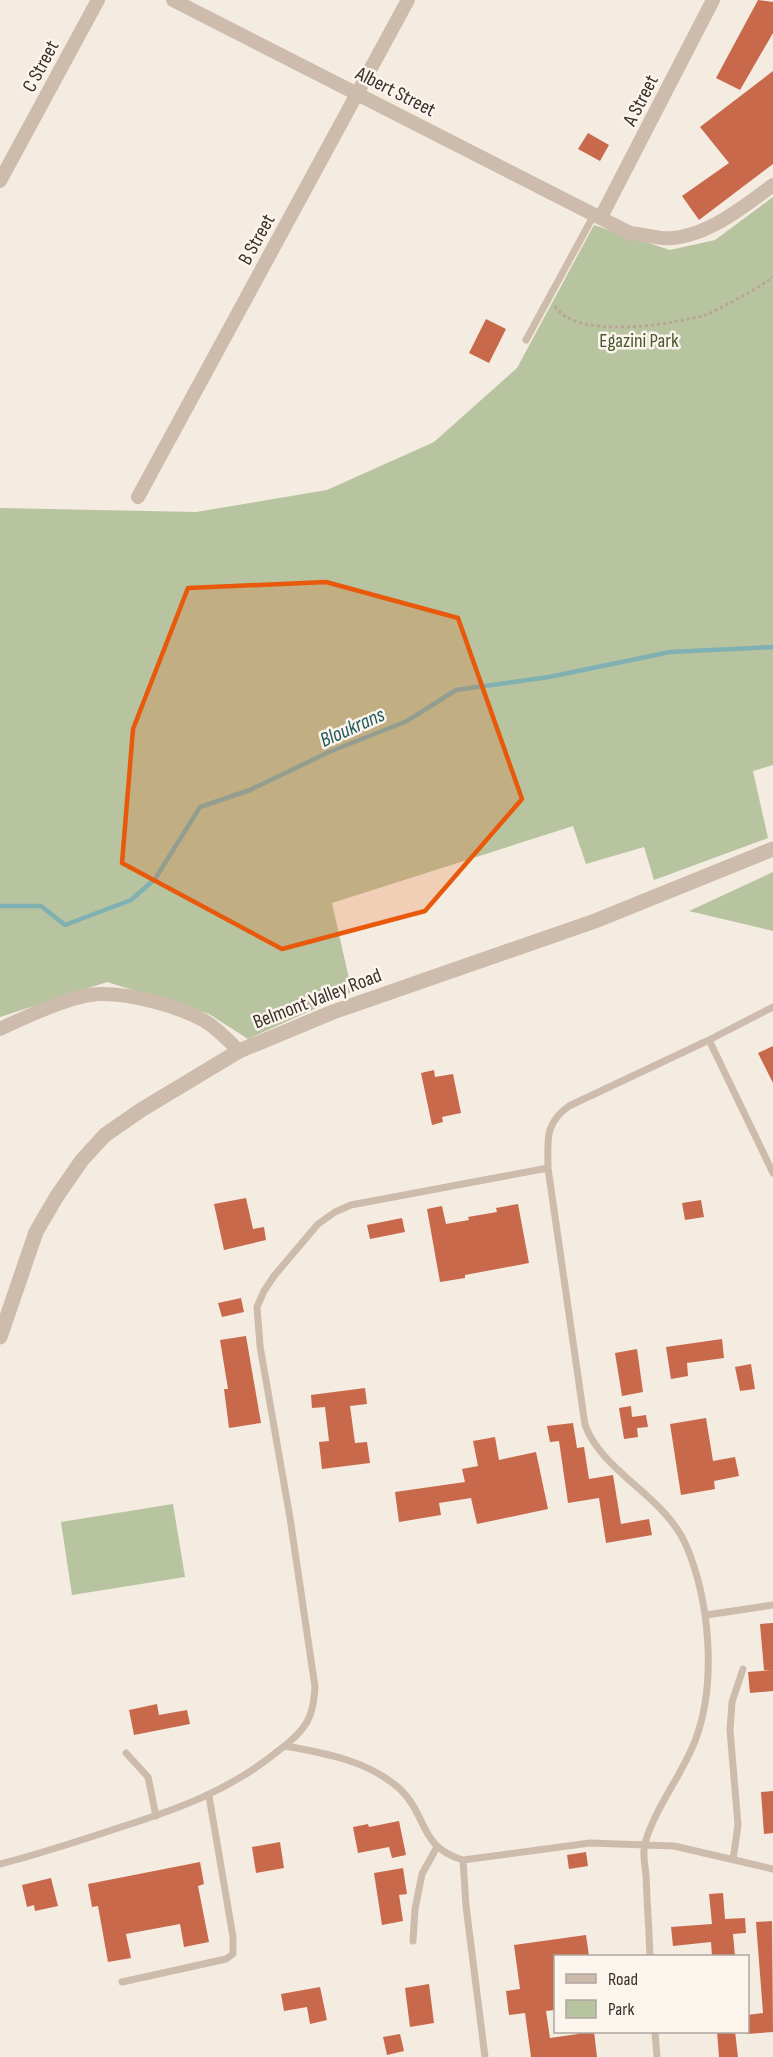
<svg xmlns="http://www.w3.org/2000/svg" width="773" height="2057" font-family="'Sofia Sans Condensed',sans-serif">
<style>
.green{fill:#b8c4a0}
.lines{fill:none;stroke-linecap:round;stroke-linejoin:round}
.stream{stroke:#7fb0b2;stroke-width:4.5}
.building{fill:#c8694b}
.path{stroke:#b9a596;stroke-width:3;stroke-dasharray:3 3;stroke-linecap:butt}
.service{stroke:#cdbbac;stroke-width:7}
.minor{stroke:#cdbbac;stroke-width:14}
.tertiary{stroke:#cdbbac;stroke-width:15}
.marked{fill:#e8590c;fill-opacity:0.2;stroke:#e8590c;stroke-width:4.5;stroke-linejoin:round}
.labels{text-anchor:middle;stroke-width:5;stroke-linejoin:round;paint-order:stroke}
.street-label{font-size:20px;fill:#3b302b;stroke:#fbf5ee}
.park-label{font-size:20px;fill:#4a5a2e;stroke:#fbf5ee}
.water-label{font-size:21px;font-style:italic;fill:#1f5a5e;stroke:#fbf5ee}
</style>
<rect width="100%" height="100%" fill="#f4ebe1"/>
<path class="green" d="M773,197v568l-20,6 15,67 -114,42 -10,-33 -58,17 -13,-38 -241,77 20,89 -104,47 -39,-25 -102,-32 -107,35v-509l196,4 131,-22 107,-48 83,-74 77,-143 76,25 45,-10z
M773,872v59l-84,-20z
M173,1504l12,73 -113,18 -11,-73z"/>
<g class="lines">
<path class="stream" d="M0,906h41l24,19 66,-25 24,-21 45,-72 50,-17 79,-38 78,-31 49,-31 93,-13 121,-25 103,-5"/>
</g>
<path class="building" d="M758,0l15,2v31l-33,57 -24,-12z
M773,71v93l-74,56 -17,-24 47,-33 -29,-36z
M588,133l21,12 -9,16 -22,-12z
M486,319l20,10 -17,34 -20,-10z
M773,1046v37l-15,-30z
M434,1070l1,7 18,-3 8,39 -19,4 1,5 -11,3 -11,-52z
M246,1198l7,31 11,-2 2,13 -42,10 -10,-46z
M701,1200l3,17 -19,3 -3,-17z
M518,1204l11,59 -64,12v3l-25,4 -13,-73 15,-3 4,18 23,-4 -1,-3 29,-5 -1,-4z
M402,1218l3,14 -35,7 -3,-14z
M241,1298l3,14 -22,5 -4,-14z
M246,1336l15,87 -32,5 -5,-39h4l-8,-49z
M722,1339l2,19 -37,5 1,13 -17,3 -5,-32z
M637,1349l6,43 -21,4 -7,-43z
M751,1364l4,25 -15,2 -5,-24z
M365,1388l2,16 -17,2 5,37 12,-1 3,21 -48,6 -3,-27 10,-1 -4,-34 -13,1 -1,-13z
M631,1406l1,11 14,-2 2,12 -11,1 1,9 -14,2 -5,-31z
M706,1418l7,43 22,-4 4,19 -25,5 1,8 -34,6 -11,-71z
M573,1423l4,25 7,-1 5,32 24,-4 8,49 28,-5 3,16 -46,8 -7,-45 -31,5 -9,-62 -9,1 -3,-16z
M495,1437l4,23 37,-8 12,57 -71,15 -6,-26 -32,5 2,12 -42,7 -4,-30 70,-10 -3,-13 16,-3 -5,-25z
M773,1623v68l-23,2 -2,-21 24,-2h-8l-4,-46z
M157,1704l2,11 28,-5 3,14 -56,11 -5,-25z
M773,1791v42l-9,1 -3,-42z
M399,1821l7,34 -14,3 -3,-11 -31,6 -5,-26 15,-3 1,3z
M280,1842l4,26 -28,5 -4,-26z
M586,1852l2,14 -19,3 -2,-14z
M200,1862l4,22 -6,2 11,56 -25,5 -4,-23 -54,10 5,24 -23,4 -10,-56 -6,1 -4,-23z
M403,1868l4,26 -8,1 4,26 -21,4 -8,-52z
M51,1878l7,28 -23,5 -1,-6 -7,2 -5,-22z
M723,1893l2,26 20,-1 1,15 -13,1 2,22h-23l-1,-14 -38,4 -2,-19 41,-3 -3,-30z
M772,1921l1,111 -26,2v-19l16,-2 -7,-91z
M586,1935l3,21h-34v54l-9,1 4,27 28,-4v-3h16l3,26h-66l-6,-44 -16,2 -3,-24 14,-2 -6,-44z
M429,1984l5,39 -24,4 -5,-39z
M320,1987l7,33 -17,4 -3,-17 -23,4 -3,-17z
M717,2031h18l3,26h-19z
M400,2034l4,17 -17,4 -4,-18z"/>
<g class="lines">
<path class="path" d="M555,306c20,34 117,19 150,9 12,-4 57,-29 68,-38"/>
<path class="service" d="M526,340l69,-127
M709,1040l64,133
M706,1615l67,-10
M285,1746c40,7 85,15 116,44 27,27 18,57 62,70l127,-17 84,3 99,23
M126,1753l22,24 8,39
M463,1860l3,46 19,151
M733,1860l5,-35 -8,-95 2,-28 11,-33
M0,1864c40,-10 79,-23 118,-36 60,-19 111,-37 160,-77 11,-8 22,-17 29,-29 6,-11 7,-23 8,-35l-25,-169 -30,-172 -3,-39 7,-16 10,-15 44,-52 17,-12 16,-7 197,-37
M413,1941l2,-32 7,-35 15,-27
M650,1956c-1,-27 -3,-54 -4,-81 -1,-10 -4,-23 -1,-32 10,-35 37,-68 50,-102 22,-58 15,-139 -9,-196 -22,-50 -83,-72 -101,-120l-37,-257c0,-28 -4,-44 21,-62l140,-66 64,-33
M122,1982l104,-23 7,-5v-17l-24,-141
M655,2032l2,25"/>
<path class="minor" d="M173,0l457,233c11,1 22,4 32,5 40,3 81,-31 111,-53
M0,181l98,-181
M601,217l112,-217
M138,497l270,-497
M0,1029c25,-12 72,-34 99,-35 31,-1 79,12 106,27 13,8 24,20 34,30"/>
<path class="tertiary" d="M0,1337l36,-105 21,-36 25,-36 23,-25 36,-25 98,-59 94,-39 262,-91 178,-72"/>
</g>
<path class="marked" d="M326,582l132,36 64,181 -97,112 -143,38 -160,-86 11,-134 55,-141z"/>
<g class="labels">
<g class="street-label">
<text transform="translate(40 66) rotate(-62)" y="7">C Street</text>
<text transform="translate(396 91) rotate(27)" y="7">Albert Street</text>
<text transform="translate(640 100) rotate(-63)" y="7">A Street</text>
<text transform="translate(256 239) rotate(-61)" y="7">B Street</text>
<text transform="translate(317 998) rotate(-21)" y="7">Belmont Valley Road</text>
</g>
<g class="park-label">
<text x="639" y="347">Egazini Park</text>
</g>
<g class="water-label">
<text transform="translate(352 727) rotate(-24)" y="7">Bloukrans</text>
</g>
</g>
<rect x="554" y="1955" width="195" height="78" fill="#fbf5ee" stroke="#aea6a0" stroke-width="1.5"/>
<rect x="566" y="1974" width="30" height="9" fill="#cdbbac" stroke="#aea6a0" stroke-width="1.5"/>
<text x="608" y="1985" font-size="18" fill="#3b302b">Road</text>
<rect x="566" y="2000" width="30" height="18" fill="#b8c4a0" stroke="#aea6a0" stroke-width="1.5"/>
<text x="608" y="2015" font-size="18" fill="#3b302b">Park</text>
</svg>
